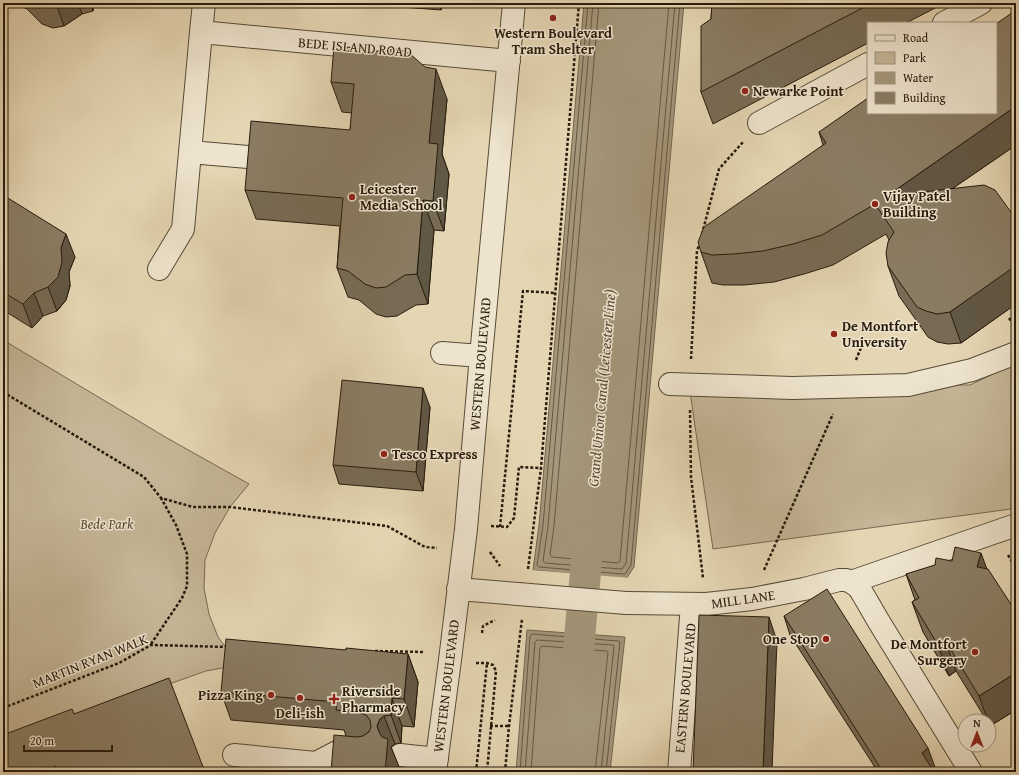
<svg xmlns="http://www.w3.org/2000/svg" width="1019" height="775" font-family="'Gentium Book Plus',serif">
<style>
.green{fill:#c5b697;stroke:#766852}
.water{fill:#a4967a;stroke:#72654e}
.pier{fill:#e5d6b3}
.lines{fill:none;stroke-linecap:round;stroke-linejoin:round}
.shore{stroke:#665843;stroke-width:1}
.canal{stroke:#a4967a;stroke-width:31}
.minor-casing{stroke:#564a36;stroke-width:24}
.path{stroke:#271b0c;stroke-width:2.5;stroke-dasharray:3 2;stroke-linecap:butt}
.minor{stroke:#eee4ce;stroke-width:22}
.minor-bridge-casing{stroke:#564a36;stroke-width:24;stroke-linecap:butt}
.minor-bridge{stroke:#eee4ce;stroke-width:22}
.wall{fill:#776b55;stroke:#271b0c}
.shaded-wall{fill:#615745;stroke:#271b0c}
.building{fill:#8a7c63;stroke:#271b0c}
.poi-dot{fill:#8f2418;stroke:#eee4ce;stroke-width:1.5}
.labels{text-anchor:middle;stroke-width:3;stroke-linejoin:round;paint-order:stroke}
.poi-label{font-size:14px;font-weight:bold;fill:#271b0c;stroke:#eee4ce;text-anchor:start}
.street-label{font-size:14px;fill:#271b0c;stroke:#eee4ce}
.park-label{font-size:14px;font-style:italic;fill:#564a36;stroke:#eee4ce}
.water-label{font-size:15px;font-style:italic;fill:#594c38;stroke:#eee4ce}
</style>
<rect width="100%" height="100%" fill="#e5d6b3"/>
<filter id="stains"><feTurbulence type="fractalNoise" baseFrequency=".005" numOctaves="4"/><feColorMatrix values="0 0 0 0 .2 0 0 0 0 .09 0 0 0 0 .02 0 0 0 .5 -.17"/></filter>
<radialGradient id="worn" r=".72"><stop offset=".6" stop-color="#630" stop-opacity="0"/><stop offset="1" stop-color="#630" stop-opacity=".3"/></radialGradient>
<path class="green" d="M3,340l164,98 82,46 -19,23 -15,26 -10,27 -1,28 5,26 9,23 21,28 -33,6 -203,72z
M1016,363v143l-5,3 -298,40 -24,-164h281z"/>
<path class="water" d="M584,3h100l-50,564 -8,12 -93,-9 6,-45z
M527,630l98,7 -15,135h-94z"/>
<path class="pier" d="M531,570l99,8 -4,3 -94,-9z"/>
<g class="lines">
<path class="shore" d="M588,3l-45,522 -6,40 2,2 84,7h2l6,-9 49,-562
M593,3l-45,523 -5,35 2,2 76,6h1l4,-6 49,-560
M599,3l-45,523 -4,29 2,2 66,6 2,-2 49,-558
M520,772l10,-136 2,-2 86,7 2,1 -14,130
M525,772l10,-130 2,-2 76,5 1,1 -13,126
M531,772l9,-124 2,-2 64,5 2,1 -13,120"/>
<path class="canal" d="M576,676l13,-142"/>
<defs>
<path id="minor" d="M944,23l37,-20
M201,32l3,-29
M759,123l109,-59
M190,152l58,5
M159,269l24,-40 18,-197 308,29
M442,353l39,3
M670,384l122,4 116,-3 64,-15 44,-17
M851,582l165,-57
M458,589l60,5
M626,603l80,1 46,-5 52,-10 35,-9h7l5,2 6,4 4,5 18,31 92,150
M234,755l82,8 25,-13 19,2
M400,755l37,4
M435,772l15,-112 16,-131 15,-173 33,-353
M679,772l13,-168"/>
</defs>
<use href="#minor" class="minor-casing"/>
<path class="path" d="M1014,183h2
M702,234l17,-65 24,-27
M1009,318l6,9
M691,359l6,-108 3,-9
M856,360l8,-20
M3,392l141,85 17,21 32,9h37l157,19 38,21 12,1
M690,410l1,67 12,101
M491,526l16,1 7,-9 5,-51 22,1
M500,527l23,-236 32,2
M490,552l10,14
M1008,555l8,13
M528,569l13,-101 38,-465
M764,570l69,-156
M482,633l1,-7 12,-6
M151,644l31,-46 5,-12v-32l-11,-29 -15,-27
M375,651l49,1
M476,663h11l6,2 3,6 -9,101
M3,708l116,-45 32,-18 77,2
M490,726h19
M476,772l11,-109
M505,772l4,-46 13,-107"/>
<use href="#minor" class="minor"/>
<defs>
<path id="minor-bridge" d="M518,594l108,9"/>
</defs>
<use href="#minor-bridge" class="minor-bridge-casing"/>
<use href="#minor-bridge" class="minor-bridge"/>
</g>
<path class="wall" d="M16,3h78l-1,8 -11,3 -18,12 -11,2 -11,-4 -15,-15 -11,-5z
M363,3h79l-1,7 -78,-6z
M712,3h233l-39,20h-38v20l-155,81 -12,-32 10,-73z
M358,53l89,46 -5,55 7,20 -5,57 -10,-1 -6,74 -12,1 -19,11 -11,1 -10,-3 -17,-14 -11,-3 -11,-29 3,-42 -84,-7 -11,-29 105,-60 2,-17 -10,-1 -11,-30z
M819,132l197,13 -63,43 63,31v85l-55,39 -13,1 -11,-2 -9,-5 -29,-41 -11,-30 1,-26 -3,-6 -53,31 -29,9 -30,8 -30,3h-21l-11,-2 -11,-31 122,-107z
M3,196l72,61 -6,15 1,14 -4,14 -9,11 -14,5 -11,12 -29,-18z
M430,407l-7,84 -84,-7 -6,-19z
M987,569l29,43v98l-26,16 -1,-1v-4h-2l-31,-50 -7,5 -26,-44 -11,-30 3,-2 -9,-26z
M784,616l151,151 -3,3 2,2h-56l-88,-137z
M346,650l62,4 10,28 -4,45 -12,-1 -1,17 -6,1 -4,3 8,20 -1,5h-67l15,-36 -2,-6 -113,-10 -10,-28z
M74,714l131,58h-202z"/>
<path class="shaded-wall" d="M56,3h22l4,11 -18,12z
M90,3h4l-1,8z
M439,3h3l-1,7z
M436,69l11,30 -5,55 7,20 -5,57 -11,-30 -4,-58z
M1016,106v39l-118,81 -11,-30z
M423,200l11,30 -6,74 -11,-30z
M66,234l9,23 -6,15 1,14 -4,14 -9,11 -9,-24 13,-39z
M1016,264v40l-55,39 -11,-31z
M34,293l9,23 -11,12 -9,-24z
M423,388l7,19 -7,84 -7,-19z
M981,553l11,30 -15,-16z
M769,617l8,24 -5,131h-9z
M945,640l11,31 -7,5 -11,-31z
M408,654l10,28 -4,45 -10,-28z
M1014,674l2,6v30l-26,16 -1,-5h-1l-9,-25z
M392,698l10,28 -1,17 -10,-28z
M384,716l11,28 -4,3 8,20 -1,5h-13l-8,-46 3,-7z
M928,748l7,19 -6,5 -7,-19z"/>
<path class="building" d="M40,3h11l-7,1z
M712,3h160l-171,89v-66l10,-7z
M1016,10v96l-129,90 97,-11 11,5 21,29v45l-5,5 -61,43 -13,2 -11,-3 -9,-4 -29,-41 -2,-13 2,-11 6,-10 -19,-28 -53,31 -29,9 -30,7 -30,3 -21,1 -11,-3 -3,-10 6,-15 122,-84 -7,-11 49,-34v15h128v-89z
M334,46l23,2 -1,5 42,-4 11,4 16,14 11,2 -7,74 9,1 -5,57 -10,-1 -6,74 -12,1 -19,12 -10,1 -11,-4 -17,-13 -11,-3 6,-70 -98,-8 6,-69 99,9 4,-46 -23,-2z
M3,195l63,39 -5,14 1,14 -4,15 -10,10 -14,6 -11,11 -20,-12z
M342,380l81,8 -7,84 -83,-7z
M955,547l26,6 -4,14 11,2 28,43v65l-2,-3 -35,22 -34,-56 -7,5 -26,-43 7,-4 -13,-24 29,-9 1,-7 16,3z
M827,589l101,159 -6,5 12,19h-51l-99,-156z
M699,615l70,2 -6,155h-70z
M226,639l120,11v-2l62,6 -4,45 -12,-1 -1,17 -7,1 -4,3 -3,7 2,6 3,5 6,2 -3,33h-54l3,-37 23,2 6,-1 6,-4 2,-5 -1,-7 -4,-5 -6,-2 -24,-3 1,-8 -116,-10z
M169,678l36,94h-147l-2,-6 -16,6h-37v-37l69,-26 2,5z"/>
<g class="poi-dot">
<circle cx="553" cy="18" r="4"/>
<circle cx="745" cy="91" r="4"/>
<circle cx="352" cy="197" r="4"/>
<circle cx="875" cy="204" r="4"/>
<circle cx="834" cy="334" r="4"/>
<circle cx="384" cy="454" r="4"/>
<circle cx="826" cy="639" r="4"/>
<circle cx="975" cy="652" r="4"/>
<circle cx="271" cy="695" r="4"/>
<circle cx="300" cy="698" r="4"/>
<path d="M332 693h4v4h4v4h-4v4h-4v-4h-4v-4h4z"/>
</g>
<g class="labels">
<g class="poi-label">
<text x="553" y="38" text-anchor="middle">Western Boulevard<tspan x="553" dy="16">Tram Shelter</tspan></text>
<text x="753" y="96">Newarke Point</text>
<text x="360" y="194">Leicester<tspan x="360" dy="16">Media School</tspan></text>
<text x="883" y="201">Vijay Patel<tspan x="883" dy="16">Building</tspan></text>
<text x="842" y="331">De Montfort<tspan x="842" dy="16">University</tspan></text>
<text x="392" y="459">Tesco Express</text>
<text x="818" y="644" text-anchor="end">One Stop</text>
<text x="967" y="649" text-anchor="end">De Montfort<tspan x="967" dy="16">Surgery</tspan></text>
<text x="342" y="696">Riverside<tspan x="342" dy="16">Pharmacy</tspan></text>
<text x="263" y="700" text-anchor="end">Pizza King</text>
<text x="300" y="718" text-anchor="middle">Deli-ish</text>
</g>
<g class="street-label">
<text transform="translate(355 47) rotate(5)" y="5">BEDE ISLAND ROAD</text>
<text transform="translate(480 364) rotate(-85)" y="5">WESTERN BOULEVARD</text>
<text transform="translate(743 599) rotate(-8)" y="5">MILL LANE</text>
<text transform="translate(90 661) rotate(-22)" y="5">MARTIN RYAN WALK</text>
<text transform="translate(446 686) rotate(-83)" y="5">WESTERN BOULEVARD</text>
<text transform="translate(685 688) rotate(-85)" y="5">EASTERN BOULEVARD</text>
</g>
<g class="park-label">
<text x="107" y="529">Bede Park</text>
</g>
<g class="water-label">
<text transform="translate(602 388) rotate(-85)" y="5">Grand Union Canal (Leicester Line)</text>
</g>
</g>
<rect width="1019" height="775" fill="none" stroke="#e5d6b3" stroke-width="16"/>
<rect x="4" y="4" width="1011" height="767" fill="none" stroke="#271b0c" stroke-width="2"/>
<rect x="8" y="8" width="1003" height="759" fill="none" stroke="#271b0c"/>
<rect x="867" y="22" width="130" height="92" fill="#eee4ce" stroke="#9e9480"/>
<rect x="875" y="35" width="20" height="6" fill="#eee4ce" stroke="#9e9480"/>
<text x="903" y="42" font-size="12" fill="#271b0c">Road</text>
<rect x="875" y="52" width="20" height="12" fill="#c5b697" stroke="#9e9480"/>
<text x="903" y="62" font-size="12" fill="#271b0c">Park</text>
<rect x="875" y="72" width="20" height="12" fill="#a4967a" stroke="#9e9480"/>
<text x="903" y="82" font-size="12" fill="#271b0c">Water</text>
<rect x="875" y="92" width="20" height="12" fill="#8a7c63" stroke="#9e9480"/>
<text x="903" y="102" font-size="12" fill="#271b0c">Building</text>
<g transform="translate(977 733)"><circle r="19" fill="#eee4ce" stroke="#9e9480"/>
<path d="M0-3L7 15L0 10L-7 15Z" fill="#8f2418"/>
<text y="-6" font-size="11" font-weight="bold" text-anchor="middle" fill="#271b0c">N</text>
</g>
<path d="M24 745v6h88v-6" fill="none" stroke="#271b0c" stroke-width="2"/>
<text x="30" y="745" font-size="12" fill="#271b0c" stroke="#eee4ce" stroke-width="3" paint-order="stroke">20 m</text>
<rect width="100%" height="100%" filter="url(#stains)"/>
<rect width="100%" height="100%" fill="url(#worn)"/>
</svg>
